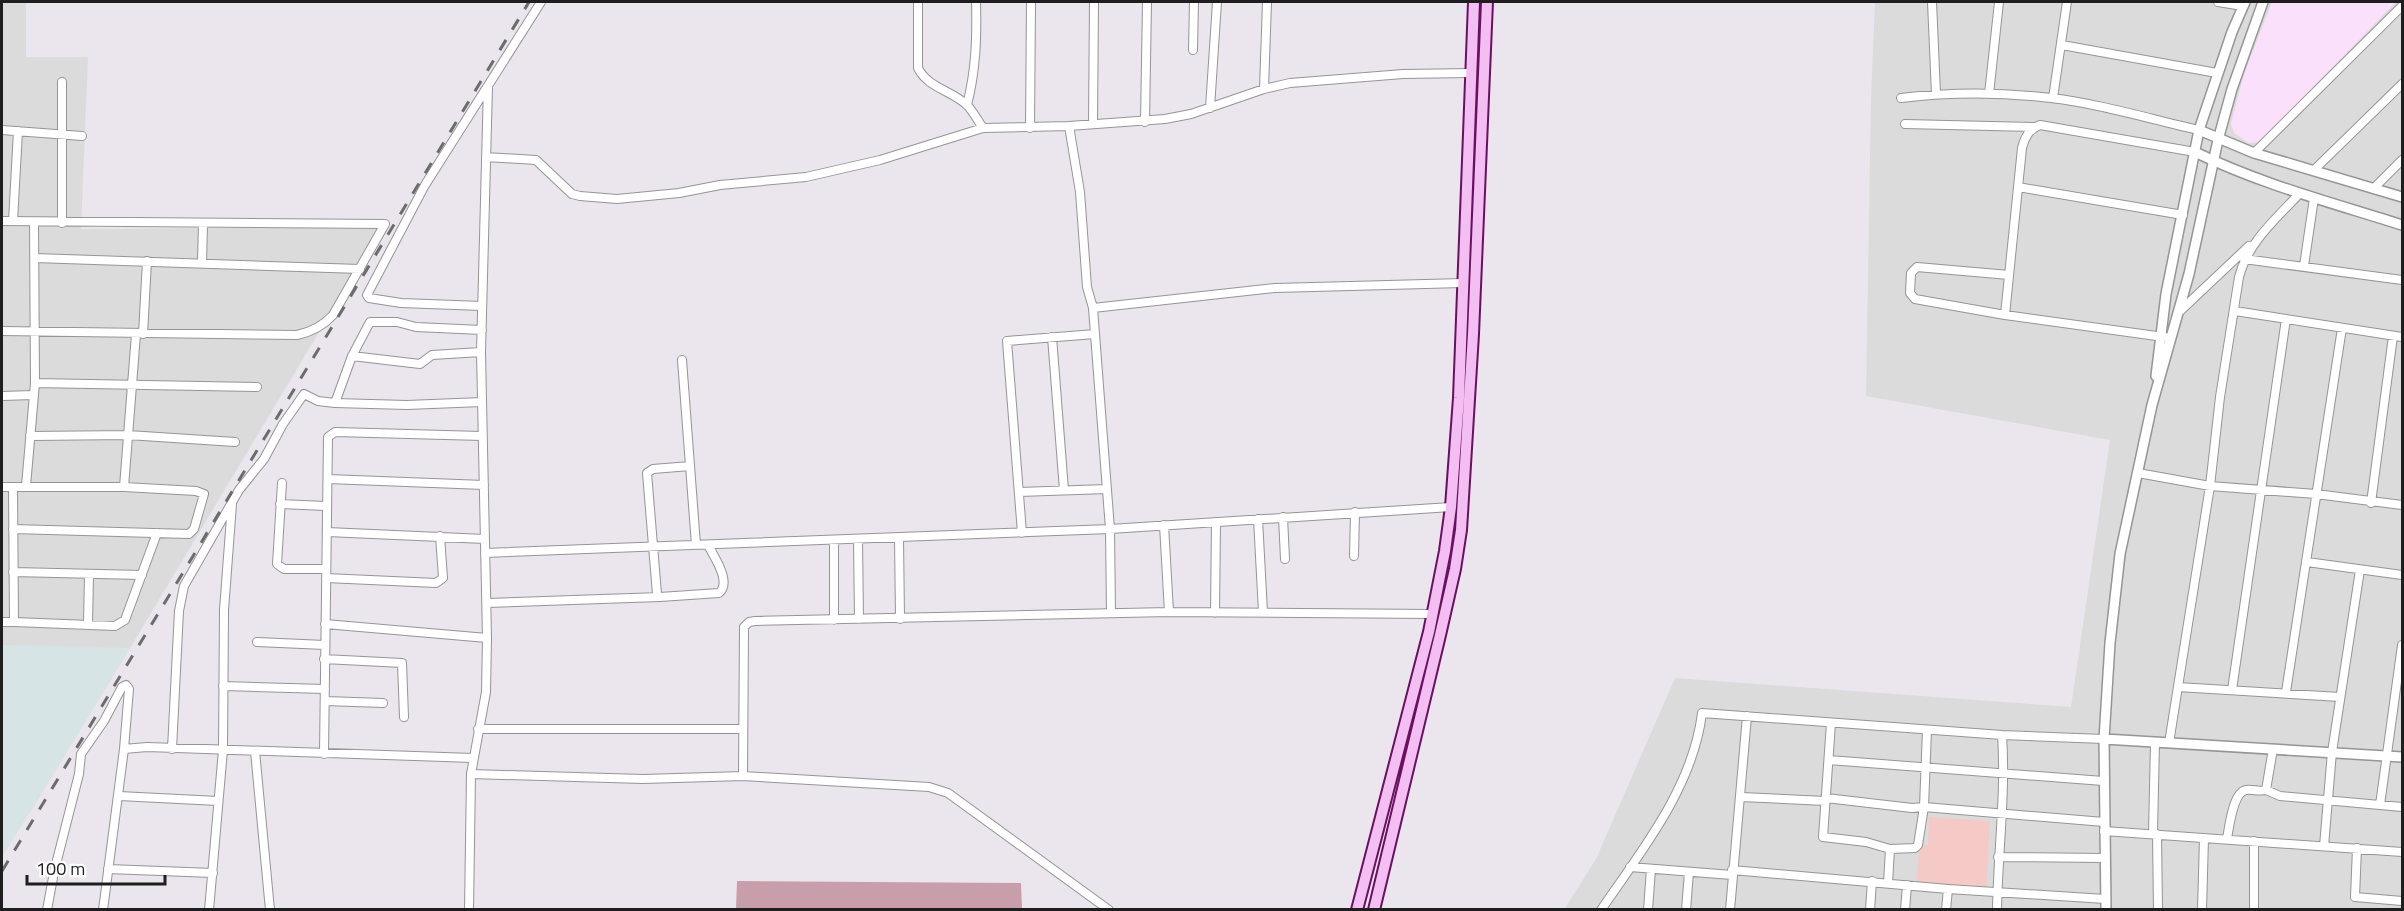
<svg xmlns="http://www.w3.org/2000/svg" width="2404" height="911" font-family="'Titillium Web',sans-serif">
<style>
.residential{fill:#dbdbdc}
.industrial{fill:#d7e4e6}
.education{fill:#fbe0fc}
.forest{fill:#c99eab}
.park{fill:#f4c9c6}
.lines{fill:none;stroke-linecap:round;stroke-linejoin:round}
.minor-casing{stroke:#959595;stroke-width:10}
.tertiary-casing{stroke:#959595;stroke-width:12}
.secondary-casing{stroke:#6a1061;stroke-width:14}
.minor{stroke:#fff;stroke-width:8}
.tertiary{stroke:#fff;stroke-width:9}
.secondary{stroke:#f3bef1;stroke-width:10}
.rail{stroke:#6c6c6c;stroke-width:3;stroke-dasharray:12 12;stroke-linecap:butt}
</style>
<rect width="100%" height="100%" fill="#ebe5ee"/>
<path class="residential" d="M2,2h24v55h62l-7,172 301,-2 -252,421 -90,148 -38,60z
M1875,2h527v907l-838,1 32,-51 79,-181 396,29 39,-267 -244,-44 5,-298z"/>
<path class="industrial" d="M2,645l128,3 -90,148 -38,60z"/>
<path class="education" d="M2272,2h124l-137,140 -10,1 -15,-10 -3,-9 13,-50z"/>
<path class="forest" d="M737,881l284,2 1,26h-286z"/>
<path class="park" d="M1929,817l61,4 -4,68 -70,-6 4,-37 8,-1z"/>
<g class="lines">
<defs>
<path id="minor" d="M918,2v66c10,20 33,22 49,37 6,6 11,16 16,23
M1932,2l4,92
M2218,2l25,4
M2062,45l155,28
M1193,50l1,-48
M1264,89l3,-87
M1989,94l10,-92
M1901,98c50,-6 100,-6 150,0 50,6 99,21 148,32
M2053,98l14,-96
M967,105c9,-35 10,-68 9,-103
M1210,108l7,-106
M1145,122l2,-120
M1093,124l1,-122
M1905,124l128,3
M1069,126l11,66 7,95 6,21 17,221 1,84
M1030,128l1,-126
M2,130l80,6
M2254,153l148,-147
M486,157l50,3 36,34 8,2 37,3 62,-6 41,-8 86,-8 74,-17 103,-32 86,-2 96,-7 26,-5 73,-25 26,-6 113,-9 68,-1
M2314,170l88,-86
M2018,187l165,28
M2374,188l28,-28
M2,221l383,3 -52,91c-10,11 -22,17 -36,20l-295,-4
M13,221l5,-90
M62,223v-141
M35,258l325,11
M2244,259l158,21
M202,263l1,-39
M2304,266l10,-68
M482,306l-81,-3 -32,-5 -2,-3 58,-110 116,-183
M1093,308l182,-20 188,-5
M2235,311l167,26
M2178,313l71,-67
M2005,315l-90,-16 -5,-6 1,-20 6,-6 92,8
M143,334l4,-73
M1052,337l12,153
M2171,338l-166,-23 17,-167c3,-11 7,-19 18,-23l155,27
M352,356l68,8 12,-9 49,-3
M682,360l14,185
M35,383l222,4
M2,396l31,-1
M335,403l17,-47 18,-34h27l19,5 66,3
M30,436l98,-1 107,7
M690,466l-37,3 -6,4 10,121 3,3 59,-4c13,-11 -5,-36 -11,-48
M2138,473l72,13 106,8 86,11
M328,479l156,6
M282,483l-5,81 7,5h42
M26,486l9,-103 -1,-161
M2,487h122l72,4 8,3 -10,35 -5,5 -176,-5
M124,487l12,-153
M1019,492l88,-3
M2371,503l22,-167
M280,504l46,2
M1283,517l2,42
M1258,519l5,93
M1164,525l5,87
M327,532l158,7
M1022,533l-15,-192 88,-7
M899,538l1,81
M858,540l1,79
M485,553l625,-24 341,-22
M1354,556l1,-44
M2307,562l95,13
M13,572l129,3
M326,578l110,5 7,-5 -3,-42
M487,603l173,-6
M1215,613l1,-91
M834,620v-79
M2,622h12l-1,-135
M14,622l101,4 10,-6 32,-87
M88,624l1,-50
M325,624l162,14
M257,642l68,3
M324,659l78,4 2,54
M223,686l102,3
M2178,687l162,10
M2232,690l54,-371
M2286,692l56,-364
M325,701l58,2
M1831,723l-8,114 43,5 24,7 -2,34
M478,729h265
M1927,730l-3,77 180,15
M2169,743l41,-257 10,-89 19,-120c9,-35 37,-58 61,-84
M172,749l7,-138 5,-25 55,-96 25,-31 19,-35 21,-30 14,7 17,2 72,2 75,-3
M255,751l15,159
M324,754l4,-317 7,-5 147,4
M1829,760l274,21
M471,774l172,5 100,-3 186,11 19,6 161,117
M743,776l1,-149 5,-5 6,-1 414,-9 264,2
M2266,790l14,6 122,11
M119,796l99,5
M1741,797l85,4
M1826,798l86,10 12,-1 -6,38 -3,3 -25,1
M2380,805l22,-160
M2104,831l298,21
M2153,834l2,-92
M2157,834l1,76
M2227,839c2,-11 6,-47 19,-49 7,-1 13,2 20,0l7,-41
M2254,841v69
M2324,846l8,-94 28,-182
M2357,848l-2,49 47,4
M1998,857l107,1
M1630,867l102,8
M108,869l105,4
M1732,870l216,19 157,10
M47,910l7,-38 25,-98 2,-20 23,-33 18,-34 4,-2 3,4 -5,60
M103,910l21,-161 23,-2 326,11
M209,910l14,-160 1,-140 8,-106
M469,910l2,-136 15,-82 1,-54 -6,-286 7,-266
M1601,910c41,-60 92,-123 101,-197l300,22 102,4
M1648,910l3,-41
M1686,910l3,-38
M1730,910l17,-194
M1870,910l2,-29
M1905,910l2,-25
M1946,910l2,-21
M1997,910c1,-59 9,-117 5,-175
M2202,910l2,-72"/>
<path id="tertiary" d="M2199,130l55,23 148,44
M2195,152c65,32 138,51 207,73
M2156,376l10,-82 33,-164 33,-98 13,-30
M2104,739l298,18
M2106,910l-2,-171 6,-96 10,-89 32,-149 37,-131 29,-134 14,-51 31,-87"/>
<path id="secondary" d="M1357,910l72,-278 16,-81 6,-44 8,-109 15,-396
M1374,910l66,-275 15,-66 6,-39 12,-196 14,-332"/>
</defs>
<use href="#minor" class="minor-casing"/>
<use href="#tertiary" class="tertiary-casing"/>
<use href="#secondary" class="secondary-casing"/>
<use href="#minor" class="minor"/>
<use href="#tertiary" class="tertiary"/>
<use href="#secondary" class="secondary"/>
<path class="rail" d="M2,871l527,-869"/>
</g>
<rect width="2404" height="911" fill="none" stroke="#1e1e1e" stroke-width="6"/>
<path d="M27 875v9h138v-9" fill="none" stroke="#1e1e1e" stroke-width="3"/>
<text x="36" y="875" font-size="18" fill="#1e1e1e" stroke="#ffffff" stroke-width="4.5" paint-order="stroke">100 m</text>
</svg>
